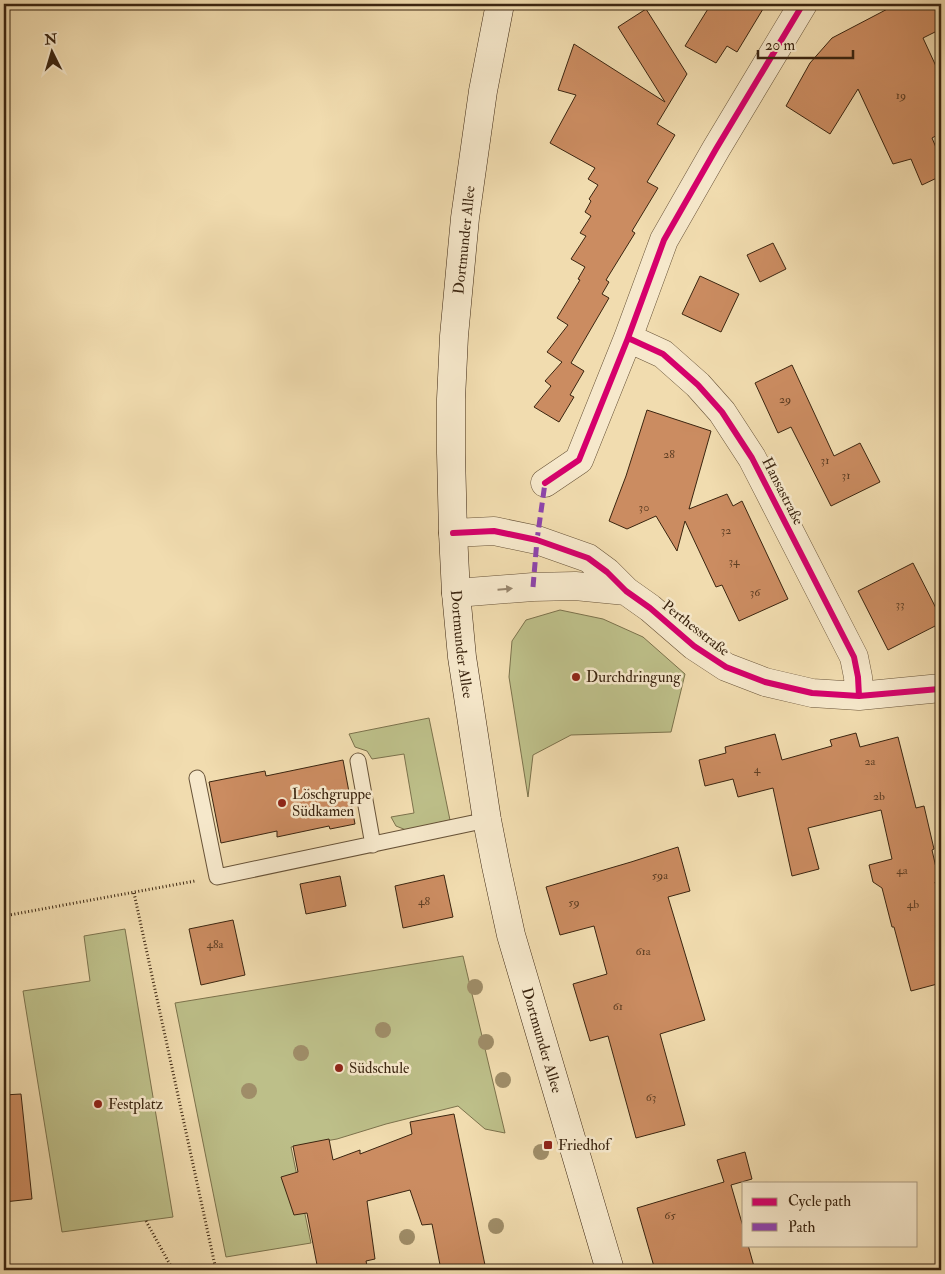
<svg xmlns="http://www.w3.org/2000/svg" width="945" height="1274" font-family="'IM FELL Double Pica',serif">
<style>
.green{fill:#bdbf89;stroke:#7c724c}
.building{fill:#cb8c61;stroke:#3b2510}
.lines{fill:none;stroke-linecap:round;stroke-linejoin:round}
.lane-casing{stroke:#685338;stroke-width:17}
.street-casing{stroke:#685338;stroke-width:29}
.secondary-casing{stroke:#3b2510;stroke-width:29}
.path{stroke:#3b2510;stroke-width:3;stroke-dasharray:1 2.5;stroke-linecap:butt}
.lane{stroke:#f6e8cb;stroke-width:15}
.street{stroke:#f6e8cb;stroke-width:28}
.secondary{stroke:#f6e8cb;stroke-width:28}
.quiet{stroke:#8e44ad;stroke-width:5;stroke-dasharray:10 5;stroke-linecap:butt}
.cycleway-casing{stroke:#f6e8cb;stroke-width:9}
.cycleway{stroke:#d6006c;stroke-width:6}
.tree{fill:#9f8d68}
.oneway{fill:#98866e}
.poi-dot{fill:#8f2418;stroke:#f6e8cb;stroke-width:2}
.labels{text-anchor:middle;stroke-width:5;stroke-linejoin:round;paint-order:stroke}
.number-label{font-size:12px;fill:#5f3f24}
.street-label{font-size:15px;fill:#3b2510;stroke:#f6e8cb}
.poi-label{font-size:15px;fill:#3b2510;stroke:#f6e8cb;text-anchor:start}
</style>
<rect width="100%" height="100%" fill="#f1dcaf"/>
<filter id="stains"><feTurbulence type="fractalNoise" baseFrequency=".004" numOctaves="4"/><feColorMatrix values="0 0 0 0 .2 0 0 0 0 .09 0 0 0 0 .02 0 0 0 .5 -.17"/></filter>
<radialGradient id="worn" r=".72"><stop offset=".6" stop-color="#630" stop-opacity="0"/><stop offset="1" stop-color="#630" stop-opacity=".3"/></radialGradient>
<path class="green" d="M560,610l43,9 40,18 42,37 -14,58 -100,3 -38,20 -5,42 -19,-120 3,-36 14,-21z
M429,718l21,102 -44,10 -10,-4 -5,-9 23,-4 -10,-59 -32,5 -5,-8 -12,-4 -6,-13z
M125,929l48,288 -111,15 -39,-241 67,-10 -6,-45z
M463,956l42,177 -20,-4 -27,-23 -72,18 -49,15 -46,8 20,96 -85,14 -51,-254z"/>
<path class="building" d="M711,4h55l-29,48 -10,-6 -11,17 -31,-17z
M897,4h44v25l-18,9 18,39v56l-9,5 9,21v17l-19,9 -11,-26 -18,5 -35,-75 -28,45 -44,-28 24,-43 22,-25z
M646,9l41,65 -30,50 18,11 -28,47 11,6 -26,43 3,2 -29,47 3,2 -7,12 7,4 -38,65 13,8 -14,24 4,2 -15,25 -25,-15 17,-21 -6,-5 17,-19 -15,-10 21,-27 -11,-7 23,-38 -2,-1 7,-12 -14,-8 15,-23 -6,-3 11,-17 -6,-4 6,-11 -2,-2 9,-14 -10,-6 7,-11 -45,-25 26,-48 -18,-5 16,-46 91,58 -47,-75z
M773,243l13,26 -26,13 -13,-27z
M700,276l39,18 -18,38 -39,-18z
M792,365l42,91 26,-13 20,39 -49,24 -40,-79 -13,6 -23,-50z
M647,410l64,21 -22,78 38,-15 6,12 9,-5 46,98 -49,22 -17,-36 -6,2 -31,-66 -8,30 -21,-35 -29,13 -18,-8 17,-45z
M913,563l28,55v5l-53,27 -30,-59z
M856,733l4,14 38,-10 18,71 8,-2 10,43 -2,1 7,31 -4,1 6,23v78l-30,8 -17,-64h-2l-10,-39 -9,-6 -4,-17 23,-6 -11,-49 -73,18 11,41 -27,7 -19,-88 -35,9 -5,-18 -28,7 -6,-26 27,-7 -1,-6 50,-13 7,26 50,-14 -2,-6z
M343,760l12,64 -25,5 -1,-3 -52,11v-6l-56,12 -12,-61 56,-11 1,5z
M678,847l12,44 -22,6 37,123 -45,14 25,91 -49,13 -28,-102 -18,5 -17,-57 34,-10 -13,-48 -34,9 -14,-48 85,-25z
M444,875l9,42 -50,11 -8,-42z
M340,876l6,30 -40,8 -6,-30z
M233,920l12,55 -44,10 -12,-56z
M21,1094l11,105 -28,3v-107z
M454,1114l32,156h-45l-9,-46 -10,1 -12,-35 -43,11 8,58 -9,2 2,9h-50l-11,-57 -13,2 -13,-38 17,-5 -5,-26 36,-7 4,21 27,-10v4l52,-20 -2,-12z
M745,1152l7,27 -21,6 13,45v15h4l7,25h-100l-18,-62 87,-26 -7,-22z"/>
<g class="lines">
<defs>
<path id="lane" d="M358,761l15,84
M197,778l20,99 270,-57"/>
<path id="street" d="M628,338l35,16 35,31 24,27 30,46 102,199 4,20 1,19
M545,483l34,-23 49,-122 36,-98 52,-91 87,-145
M453,533l41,-2 43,9 51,18 19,14 19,19 24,17 44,38 32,21 39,15 47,11 47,3 82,-8
M456,593l77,-6 42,-1 51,5"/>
<g id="secondary">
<path id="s1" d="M500,4l-17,87 -18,127 -11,118 -3,63v54l2,80 3,60 6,64 25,163 9,46 15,69 99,335"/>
</g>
</defs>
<use href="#lane" class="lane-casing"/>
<use href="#street" class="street-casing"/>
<use href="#secondary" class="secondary-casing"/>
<path class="path" d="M134,893l82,377
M4,916l191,-35
M146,1221l27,49"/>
<use href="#lane" class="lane"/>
<use href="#street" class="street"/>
<use href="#secondary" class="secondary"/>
<path class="quiet" d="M533,587l4,-47 8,-57 3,-2"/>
<defs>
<path id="cycleway" d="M628,338l35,16 35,31 24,27 30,46 102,199 4,20 1,19
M545,483l34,-23 49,-122 36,-98 52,-91 87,-145
M453,533l41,-2 43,9 51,18 19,14 19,19 24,17 44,38 32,21 39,15 47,11 47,3 80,-7 2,14"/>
</defs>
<use href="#cycleway" class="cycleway-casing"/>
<use href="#cycleway" class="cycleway"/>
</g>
<g class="tree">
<circle cx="475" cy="987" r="8"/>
<circle cx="383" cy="1030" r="8"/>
<circle cx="486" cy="1042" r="8"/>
<circle cx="301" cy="1053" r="8"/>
<circle cx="503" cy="1080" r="8"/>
<circle cx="249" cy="1091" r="8"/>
<circle cx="541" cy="1152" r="8"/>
<circle cx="496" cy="1226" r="8"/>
<circle cx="407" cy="1237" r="8"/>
</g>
<defs><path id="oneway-solid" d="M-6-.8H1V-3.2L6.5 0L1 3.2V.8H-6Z" transform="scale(1.25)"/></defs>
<use class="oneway" href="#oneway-solid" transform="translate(505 589) rotate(-5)"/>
<g class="poi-dot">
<circle cx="576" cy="677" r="5"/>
<circle cx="282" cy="803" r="5"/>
<circle cx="339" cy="1068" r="5"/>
<circle cx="98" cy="1104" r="5"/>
<rect x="543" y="1140" width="10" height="10" rx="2.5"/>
</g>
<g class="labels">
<g class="number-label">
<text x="901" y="99">19</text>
<text x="785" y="403">29</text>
<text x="669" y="458">28</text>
<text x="825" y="464">31</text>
<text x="846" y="479">31</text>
<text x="644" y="511">30</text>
<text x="726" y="534">32</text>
<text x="734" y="565">34</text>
<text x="755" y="596">36</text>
<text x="900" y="608">33</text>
<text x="870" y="765">2a</text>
<text x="757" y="773">4</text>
<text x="879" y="800">2b</text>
<text x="902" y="874">4a</text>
<text x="660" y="879">59a</text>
<text x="424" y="905">48</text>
<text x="574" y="906">59</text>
<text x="913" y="908">4b</text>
<text x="215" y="948">48a</text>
<text x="643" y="955">61a</text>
<text x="618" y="1010">61</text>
<text x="651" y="1101">63</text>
<text x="670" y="1219">65</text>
</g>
<g class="street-label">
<text transform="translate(464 240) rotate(-84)" y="5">Dortmunder Allee</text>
<text transform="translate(783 491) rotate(63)" y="5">Hansastraße</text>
<text transform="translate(696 628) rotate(38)" y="5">Perthesstraße</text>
<text dy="5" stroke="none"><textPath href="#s1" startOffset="644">Dortmunder Allee</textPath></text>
<text dy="5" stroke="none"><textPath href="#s1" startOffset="1049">Dortmunder Allee</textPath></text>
</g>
<g class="poi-label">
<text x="586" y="682">Durchdringung</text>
<text x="292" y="799">Löschgruppe<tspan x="292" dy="17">Südkamen</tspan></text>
<text x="349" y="1073">Südschule</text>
<text x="108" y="1109">Festplatz</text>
<text x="558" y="1150">Friedhof</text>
</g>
</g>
<rect width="945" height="1274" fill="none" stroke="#f1dcaf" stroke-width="20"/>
<rect x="5" y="5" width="935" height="1264" fill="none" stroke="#3b2510" stroke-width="2.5"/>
<rect x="10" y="10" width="925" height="1254" fill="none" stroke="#3b2510"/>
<rect x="742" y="1182" width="175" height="65" fill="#f6e8cb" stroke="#ab9a80"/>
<rect x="752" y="1198" width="25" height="8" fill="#d6006c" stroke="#ab9a80"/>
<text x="788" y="1206" font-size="15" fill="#3b2510">Cycle path</text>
<rect x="752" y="1223" width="25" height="8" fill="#8e44ad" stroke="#ab9a80"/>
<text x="788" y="1232" font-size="15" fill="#3b2510">Path</text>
<g transform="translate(52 52) rotate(355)" stroke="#f6e8cb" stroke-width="4" paint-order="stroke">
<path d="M0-4L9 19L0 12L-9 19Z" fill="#3b2510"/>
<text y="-8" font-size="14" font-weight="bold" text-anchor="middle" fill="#3b2510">N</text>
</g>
<path d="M758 50v8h95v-8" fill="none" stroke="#3b2510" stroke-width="2.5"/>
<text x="765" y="50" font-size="15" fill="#3b2510" stroke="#f6e8cb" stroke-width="4" paint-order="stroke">20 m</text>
<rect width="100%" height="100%" filter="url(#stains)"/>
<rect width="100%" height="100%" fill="url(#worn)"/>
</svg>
